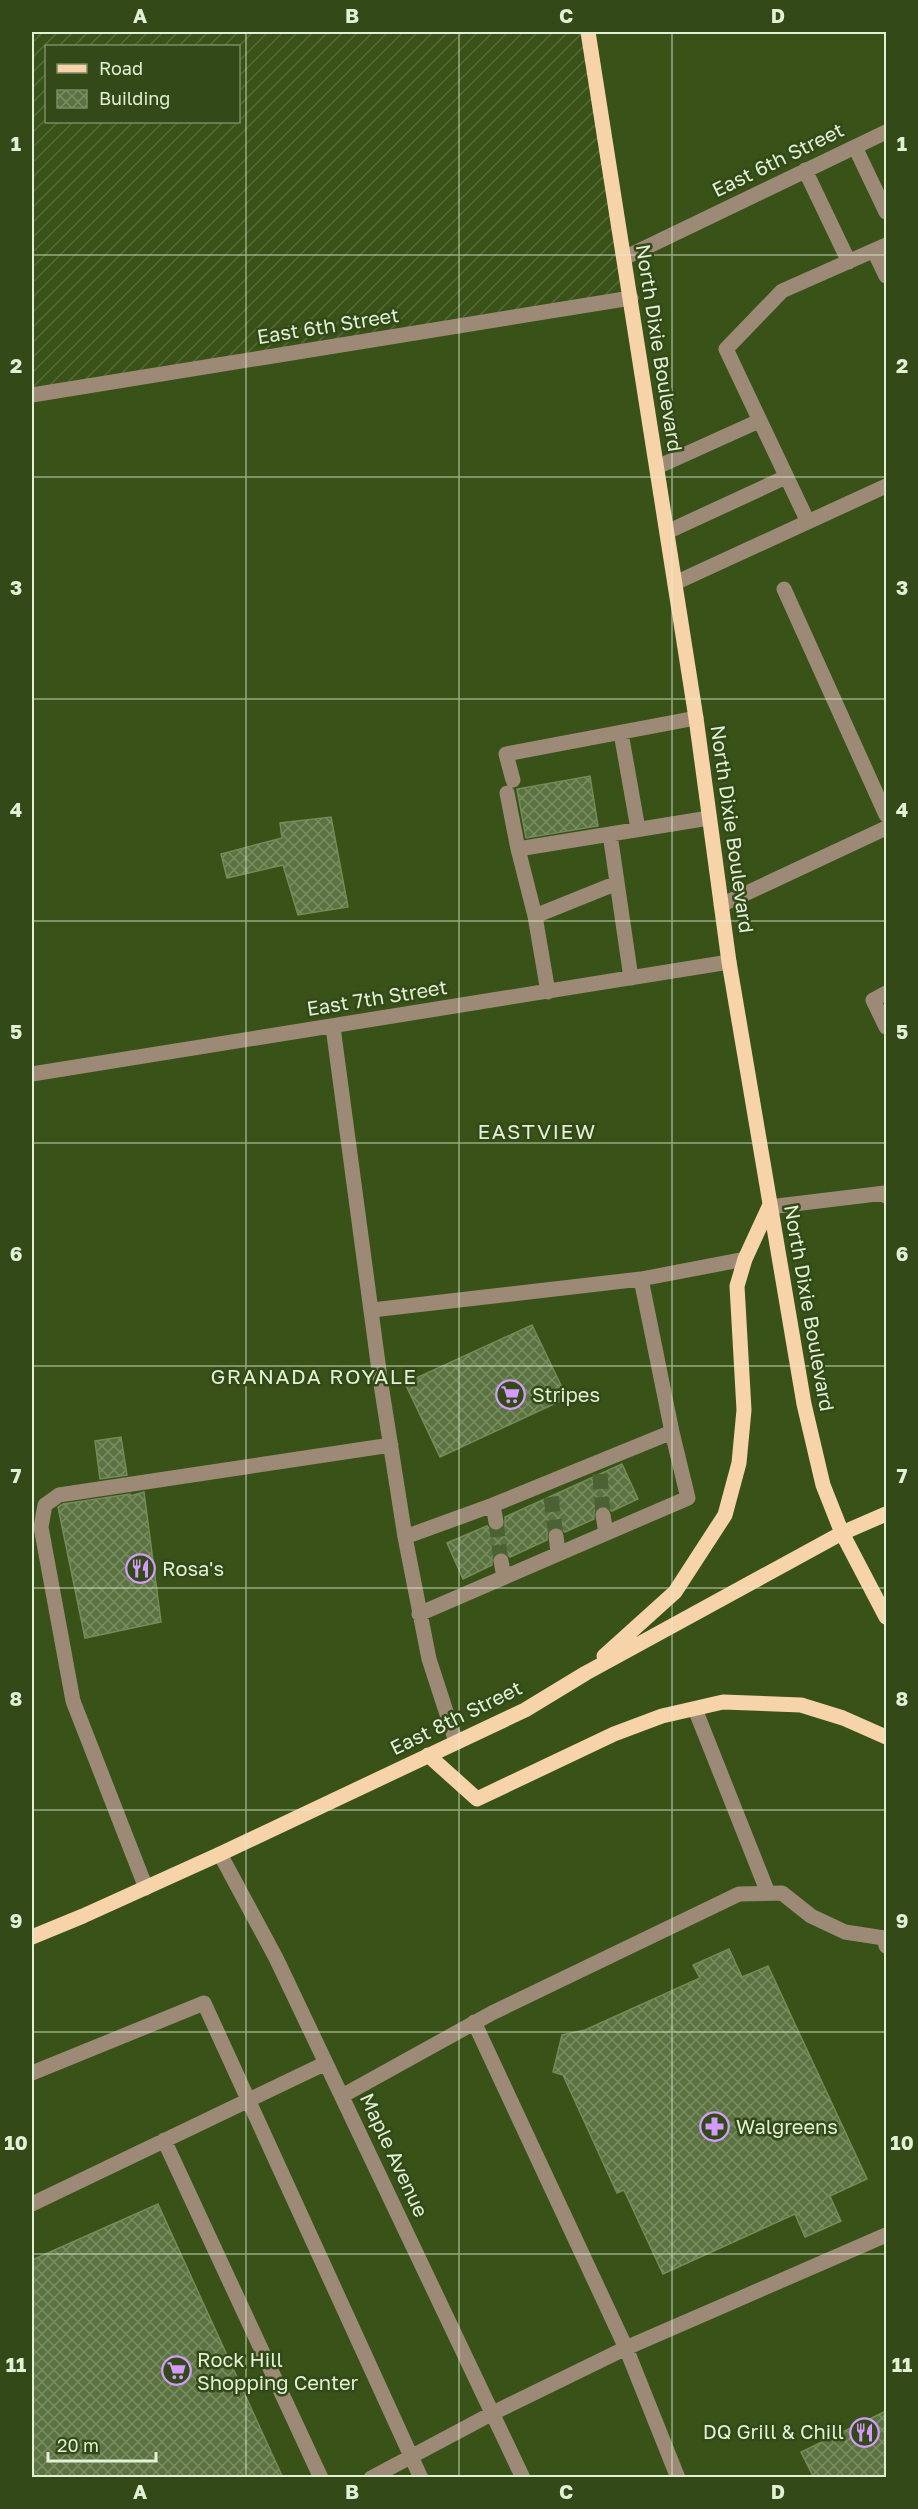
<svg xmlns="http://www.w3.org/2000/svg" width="918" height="2509" font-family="'Golos Text',sans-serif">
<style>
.built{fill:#395218}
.industrial{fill:url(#industrial-furrows);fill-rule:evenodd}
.building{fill:url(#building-cross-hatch);stroke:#748c59;stroke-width:1.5}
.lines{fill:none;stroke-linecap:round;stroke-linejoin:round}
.minor-tunnel{stroke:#4d6234;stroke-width:15;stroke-dasharray:15 8;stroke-linecap:butt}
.minor{stroke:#9c8a77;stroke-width:15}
.major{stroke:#f7d3aa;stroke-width:15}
.grid{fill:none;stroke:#e2f0d5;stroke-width:1.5;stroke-opacity:0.55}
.labels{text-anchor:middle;stroke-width:5;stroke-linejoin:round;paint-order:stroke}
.street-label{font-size:20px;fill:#e2f0d5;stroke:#334917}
.poi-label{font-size:20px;fill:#e2f0d5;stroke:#334917;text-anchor:start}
.neighbourhood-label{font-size:21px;letter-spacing:1.5px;fill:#e2f0d5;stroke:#334917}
.neatline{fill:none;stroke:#e2f0d5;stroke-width:2}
.grid-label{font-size:20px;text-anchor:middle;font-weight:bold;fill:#e2f0d5}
</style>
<defs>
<pattern id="industrial-furrows" width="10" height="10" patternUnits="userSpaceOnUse" patternTransform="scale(1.5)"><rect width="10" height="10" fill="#395218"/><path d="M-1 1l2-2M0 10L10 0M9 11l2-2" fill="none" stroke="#556b39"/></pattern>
<pattern id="building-cross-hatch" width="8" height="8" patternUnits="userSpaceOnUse" patternTransform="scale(1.5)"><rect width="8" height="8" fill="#5b7340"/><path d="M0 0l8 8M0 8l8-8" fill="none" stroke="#7a8e64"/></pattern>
</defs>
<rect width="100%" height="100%" fill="#334917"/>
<path class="built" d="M588,32h298v2445l-854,1v-2080z"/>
<path class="industrial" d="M32,32h556l45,270 -601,96zM46,46h192v76h-192z"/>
<path class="building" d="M590,776l8,50 -72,12 -9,-49z
M331,817l17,90 -50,8 -15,-50 -56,13 -6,-24 61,-16 -2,-15z
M532,1325l35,73 -127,59 -35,-74z
M121,1437l6,38 -27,4 -5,-38z
M622,1464l16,35 -26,12 -6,-5 -9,1 -3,5v7l-29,13 -6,-5 -8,1 -4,5v7l-37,17 -5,-5h-6l-7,5v8l-29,14 -16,-36 40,-17 5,5h6l7,-5v-9z
M144,1492l17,130 -76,16 -27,-131 5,-3 67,-10v2z
M729,1949l13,28 26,-11 99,213 -37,17 11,25 -36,16 -10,-23 -132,60 -39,-84 -7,3 -54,-118 -10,-3 9,-37 23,-5 115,-52 -7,-13z
M158,2204l125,274h-251v-218z
M886,2411v67h-72l-13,-26z"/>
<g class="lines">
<path class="minor-tunnel" d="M600,1474l3,41
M551,1497l5,39
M496,1522l5,39"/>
<path class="minor" d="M855,147l31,65
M805,170l44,92
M874,251l12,25
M624,258l262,-126
M32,395l599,-97
M657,467l102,-46
M808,522l-82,-173 56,-58 104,-46
M667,532l119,-55
M675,583l211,-97
M784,589l102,226
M621,733l17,96
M513,780l-7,-26 190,-36
M507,793l11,56 191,-31
M610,834l21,144
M518,849l17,67
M721,905l165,-77
M548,992l-13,-76 82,-33
M886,993l-13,7 13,27
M333,1027l47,351 25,159 24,122 27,83
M32,1074l697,-112
M769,1207l116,-14 1,3
M641,1279l104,-20
M372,1310l269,-31 31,153 -179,73 -88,32
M493,1505l3,17
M603,1515l3,18
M556,1536l2,17
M501,1561l3,16
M419,1614l269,-116 -16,-66
M695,1709l73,184
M220,1854l56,104 247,520
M146,1888l-73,-187 -32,-174 4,-22 14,-10 332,-50
M474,2022l152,326 260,-113
M32,2073l172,-70 217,475
M342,2096l150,-83 247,-119 43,-1 29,23 34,16 39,6 2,8
M164,2140l157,338
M32,2204l294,-141
M371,2478l122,-65 133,-65 52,130"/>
<path class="major" d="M588,32l108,686 33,244 75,442 19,81 19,48 44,84
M604,1656l71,-64 50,-77 14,-52 5,-53 -7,-124 8,-27 24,-52
M428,1755l49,44 137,-65 48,-18 61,-14 78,3 42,13 43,19
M32,1937l51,-21 137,-62 305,-144 61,-37 256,-140 44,-19"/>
</g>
<path class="grid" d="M246,32v2446M459,32v2446M672,32v2446M32,255h854M32,477h854M32,699h854M32,921h854M32,1143h854M32,1366h854M32,1588h854M32,1810h854M32,2032h854M32,2254h854"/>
<defs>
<symbol id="supermarket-ring" viewBox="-11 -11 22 22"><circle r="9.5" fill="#334917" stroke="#d39cfc" stroke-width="1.5"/><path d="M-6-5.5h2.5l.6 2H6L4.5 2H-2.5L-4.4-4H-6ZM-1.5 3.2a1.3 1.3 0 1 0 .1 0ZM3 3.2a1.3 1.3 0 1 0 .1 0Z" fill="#d39cfc"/></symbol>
<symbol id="restaurant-ring" viewBox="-11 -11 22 22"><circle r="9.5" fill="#334917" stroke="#d39cfc" stroke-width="1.5"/><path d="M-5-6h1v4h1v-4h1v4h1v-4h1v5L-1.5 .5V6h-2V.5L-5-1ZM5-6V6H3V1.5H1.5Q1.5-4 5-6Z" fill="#d39cfc"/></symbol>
<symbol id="pharmacy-ring" viewBox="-11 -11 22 22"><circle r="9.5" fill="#334917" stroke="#d39cfc" stroke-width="1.5"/><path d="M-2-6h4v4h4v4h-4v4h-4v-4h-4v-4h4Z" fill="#d39cfc"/></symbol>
</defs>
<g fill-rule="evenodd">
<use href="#supermarket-ring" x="494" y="1378" width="33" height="33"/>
<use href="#restaurant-ring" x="124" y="1552" width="33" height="33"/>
<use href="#pharmacy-ring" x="698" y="2110" width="33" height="33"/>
<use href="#supermarket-ring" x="160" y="2354" width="33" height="33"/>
<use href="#restaurant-ring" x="848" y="2416" width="33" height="33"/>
</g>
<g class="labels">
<g class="street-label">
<text transform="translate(778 160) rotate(-26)" y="7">East 6th Street</text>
<text transform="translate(328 326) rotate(-9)" y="7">East 6th Street</text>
<text transform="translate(659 348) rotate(81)" y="7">North Dixie Boulevard</text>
<text transform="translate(732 829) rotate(82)" y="7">North Dixie Boulevard</text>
<text transform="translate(377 998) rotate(-9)" y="7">East 7th Street</text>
<text transform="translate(809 1308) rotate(80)" y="7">North Dixie Boulevard</text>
<text transform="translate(456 1718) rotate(-26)" y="7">East 8th Street</text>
<text transform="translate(394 2155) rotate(65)" y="7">Maple Avenue</text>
</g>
<g class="poi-label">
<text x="532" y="1402">Stripes</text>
<text x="162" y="1576">Rosa's</text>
<text x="736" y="2134">Walgreens</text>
<text x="197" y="2367">Rock Hill<tspan x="197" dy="23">Shopping Center</tspan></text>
<text x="844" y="2439" text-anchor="end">DQ Grill &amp; Chill</text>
</g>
<g class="neighbourhood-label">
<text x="537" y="1139">EASTVIEW</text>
<text x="314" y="1384">GRANADA ROYALE</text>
</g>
</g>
<rect width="918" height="2509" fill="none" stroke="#334917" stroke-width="66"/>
<rect x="45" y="45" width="195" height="78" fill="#334917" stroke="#798c63" stroke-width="1.5"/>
<rect x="57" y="64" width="30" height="9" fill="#f7d3aa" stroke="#798c63" stroke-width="1.5"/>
<text x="99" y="75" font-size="18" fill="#e2f0d5">Road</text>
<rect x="57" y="90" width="30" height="18" fill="url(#building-cross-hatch)" stroke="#798c63" stroke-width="1.5"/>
<text x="99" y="105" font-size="18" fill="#e2f0d5">Building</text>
<path d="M48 2452v9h108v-9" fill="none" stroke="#e2f0d5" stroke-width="3"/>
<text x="57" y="2452" font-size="18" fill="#e2f0d5" stroke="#334917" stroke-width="4.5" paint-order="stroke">20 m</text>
<rect x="33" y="33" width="852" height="2443" class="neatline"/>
<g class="grid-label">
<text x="140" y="23">A</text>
<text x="352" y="23">B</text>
<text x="566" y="23">C</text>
<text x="778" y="23">D</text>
<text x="16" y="151">1</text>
<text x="902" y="151">1</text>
<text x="16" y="373">2</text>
<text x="902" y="373">2</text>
<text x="16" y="595">3</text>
<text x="902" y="595">3</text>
<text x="16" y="817">4</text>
<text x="902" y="817">4</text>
<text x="16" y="1039">5</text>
<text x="902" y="1039">5</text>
<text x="16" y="1261">6</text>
<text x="902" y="1261">6</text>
<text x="16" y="1483">7</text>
<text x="902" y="1483">7</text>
<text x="16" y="1706">8</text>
<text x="902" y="1706">8</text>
<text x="16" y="1928">9</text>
<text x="902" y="1928">9</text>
<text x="16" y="2150">10</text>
<text x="902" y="2150">10</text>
<text x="16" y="2372">11</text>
<text x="902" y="2372">11</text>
<text x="140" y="2499">A</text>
<text x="352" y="2499">B</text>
<text x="566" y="2499">C</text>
<text x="778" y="2499">D</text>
</g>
</svg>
